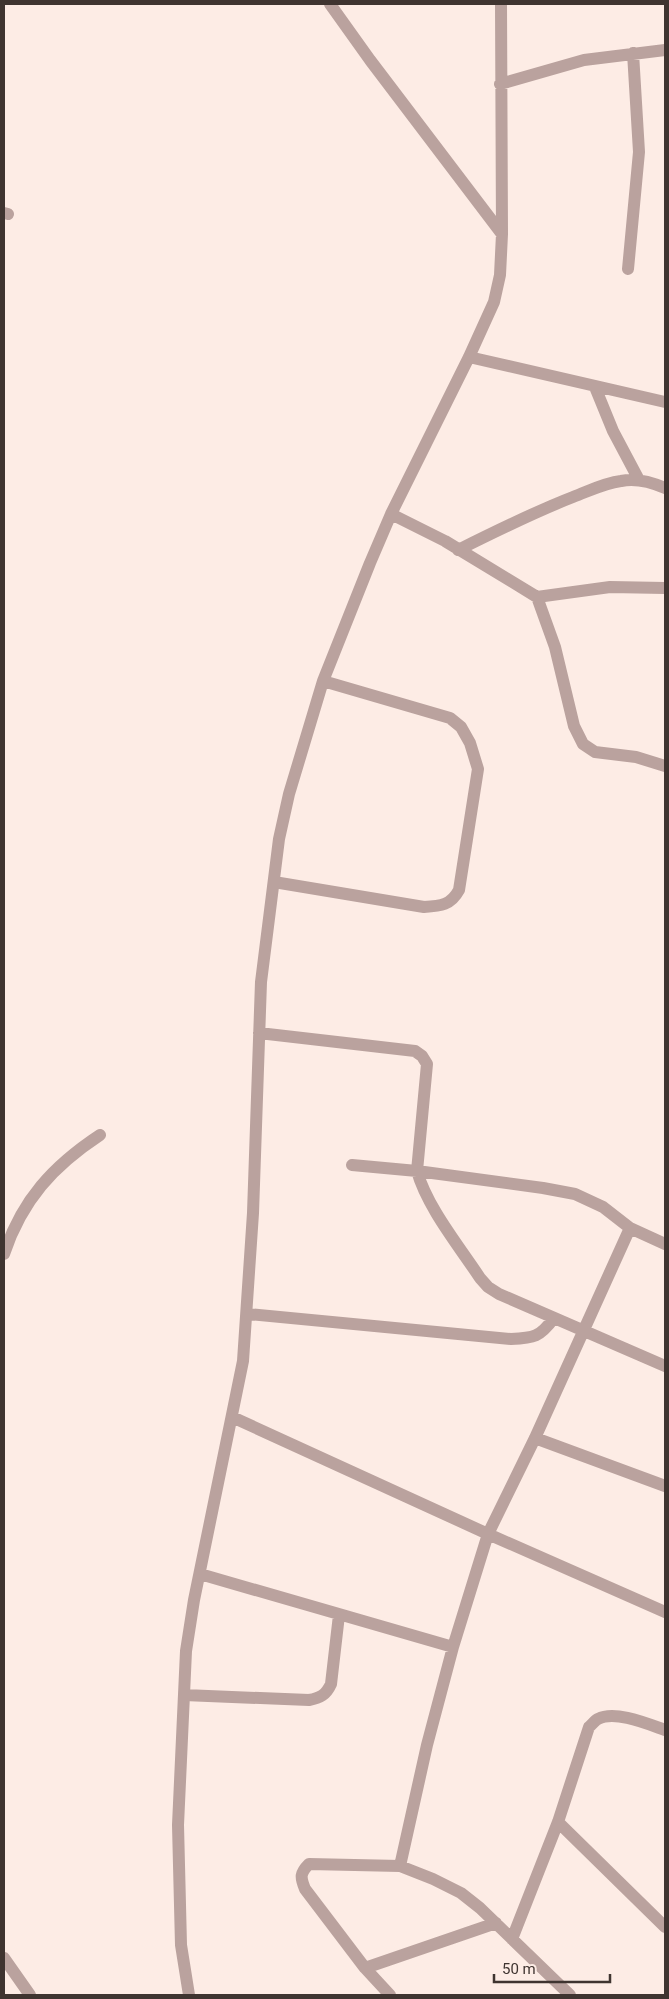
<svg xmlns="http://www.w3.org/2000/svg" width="669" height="1999" font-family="Roboto,sans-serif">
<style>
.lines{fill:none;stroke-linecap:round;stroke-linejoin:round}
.minor{stroke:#baa29e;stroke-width:12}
</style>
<rect width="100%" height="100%" fill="#fdece5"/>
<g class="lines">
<path class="minor" d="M330,4l40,56 132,174
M500,84l84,-24 81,-10
M4,213l4,1
M628,269l11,-117 -6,-99
M469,357l196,45
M595,387l18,44 26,49
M391,514l54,27 92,56 73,-10 55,1
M458,550c38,-19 76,-38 115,-53 16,-6 31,-14 48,-16 15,-3 30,1 44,7
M537,597l18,50 19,79 9,18 12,8 41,5 29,9
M274,882l150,25c17,-1 27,-2 35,-17l19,-121 -8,-26 -9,-16 -11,-9 -127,-37
M259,1033l156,18 7,5 5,8 -10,107c10,36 42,75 63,107l8,9 11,7 166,72
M352,1165l65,6 126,17 32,6 28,13 27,21 35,16
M4,1254c18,-54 49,-88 96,-119
M248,1314l263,25c23,-1 29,-2 43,-21
M232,1417l256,117 177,78
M535,1438l130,48
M200,1574l253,73
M184,1695l125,5c11,-2 17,-5 22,-16l8,-69
M558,1822l107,105
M400,1866l27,-121 26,-98 35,-113 47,-96 95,-210
M512,1939l46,-117 31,-95c3,-2 6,-7 9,-8 17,-9 50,5 67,11
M4,1958l26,37
M365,1968l131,-45
M189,1995l-8,-50 -3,-120 8,-174 8,-51 49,-239 10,-148 8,-231 18,-143 10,-45 34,-113 47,-118 21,-49 78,-157 25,-55 6,-27 2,-41 -1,-230
M390,1995l-25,-27 -60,-79c-5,-12 -5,-16 4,-25l91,2 33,13 28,14 19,15 90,87"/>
</g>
<rect width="669" height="1999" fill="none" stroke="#3f3430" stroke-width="10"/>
<path d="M494 1974v8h116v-8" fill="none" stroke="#3f3430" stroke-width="2.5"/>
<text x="502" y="1974" font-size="15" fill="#3f3430" stroke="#fdece5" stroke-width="4" paint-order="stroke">50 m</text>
</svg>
